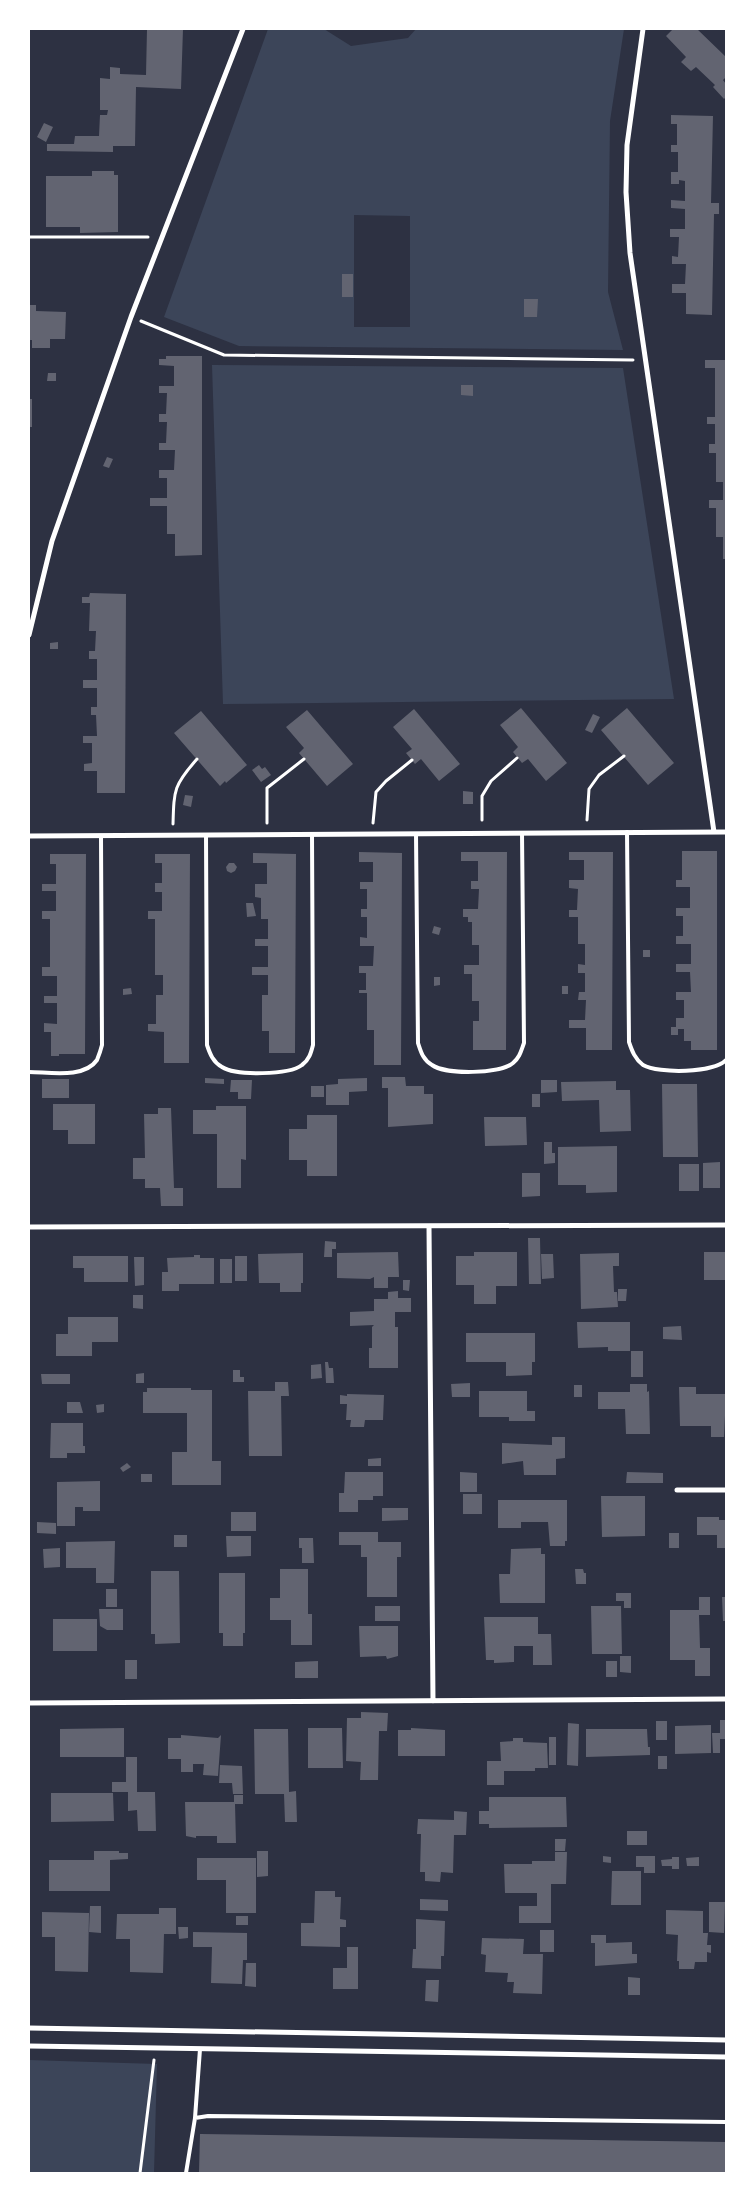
<svg xmlns="http://www.w3.org/2000/svg" width="755" height="2202" font-family="'IBM Plex Sans',sans-serif">
<style>
.green{fill:#3c4559;fill-rule:evenodd}
.building{fill:#626471}
.lines{fill:none;stroke-linecap:round;stroke-linejoin:round}
.path{stroke:#fff;stroke-width:3}
.service{stroke:#fff;stroke-width:4}
.minor{stroke:#fff;stroke-width:5}
</style>
<rect width="100%" height="100%" fill="#2d3142"/>
<path class="green" d="M268,29h56l27,17 57,-8 8,-9h208l-14,92 -2,171 15,58 -384,-4 -75,-29zM354,215l56,1v111h-56z
M212,365l411,3 51,331 -451,5z
M29,2060l128,4 -3,109h-125z"/>
<path class="building" d="M147,29h36l-2,60 -45,-2 -1,59h-22v6l-66,-1v-7h27l1,-8h24l1,-21h7l1,-5h-8v-32l10,1v-12l10,1v6l26,1z
M673,29h24l29,28v20l-3,3 3,4v13l-2,2 -11,-12 2,-2 -19,-18 -5,4 -10,-9 5,-5 -20,-21z
M671,115l42,1 -2,87h8v11h-5l-2,101 -26,-1v-21h-14v-9h13l1,-20h-14v-8l6,1 1,-20h-9v-8h15v-20l-14,-1v-8l14,1v-20l-6,-1v4h-8v-12h7v-20h-7v-7h6v-21h-6z
M44,123l9,4 -7,15 -9,-5z
M92,171h22v4h4v57l-38,1v-6h-34v-51h46z
M342,274h11v23h-11z
M524,299h14l-1,18h-13z
M29,305h7v6l30,1 -1,27h-15v9h-18v-8h-3z
M166,356h36v199l-27,1v-22h-8v-28h-17v-8h17v-20h-8v-8h15l1,-20h-16v-7h7l1,-21h-8v-8h7l1,-21h-8v-7h15v-20l-15,-1v-6h7z
M705,360h21v199h-3v-22h-7v-29h-7v-8h14v-18h-7v-29h-7v-9h6v-20h-8v-7h8v-49h-10z
M48,373h8v8h-9z
M461,385h12v11l-12,-1z
M29,399h3v28h-3z
M107,457l6,2 -4,9 -6,-2z
M90,593l36,1 -1,199h-28v-22h-13v-7l8,-1v-20h-9v-7h14l-1,-21h-5v-8h6v-19h-14v-8h14v-21h-8v-8h6l1,-20h-7l1,-28h-8v-6h7z
M58,642v7h-8v-6z
M521,708l46,55 -21,18 -18,-22 -6,4 -9,-11 5,-5 -18,-22z
M627,708l47,55 -26,22 -47,-55z
M414,709l46,55 -21,17 -18,-22 -6,5 -9,-11 6,-4 -19,-22z
M307,710l46,54 -26,22 -28,-33 5,-5 -18,-21z
M201,711l46,54 -21,18 -1,-2 -5,5 -46,-53z
M593,714l7,3 -8,16 -7,-3z
M259,765l3,4 3,-2 6,8 -10,7 -9,-12z
M463,791l10,1v12h-10z
M185,795l8,1 -2,11 -8,-2z
M682,851h35v199h-26v-9h-7v-12h-6v6h-7v-8h5v-9h8v-18h-8v-8h15l-1,-20h-14v-8h15v-20h-15v-8h7v-20h-7v-8h14v-21h-14v-7h6z
M359,852l43,1 -1,212h-27v-35h-7v-37h-8v-3h7v-17h-7v-7h14l1,-20h-14v-9l7,1v-21h-6v-8h6v-20h-7v-7h13v-20h-14z
M461,852h46l-1,198h-33v-29h6v-20h-7v-27h-8v-9h15v-20h-7v-23h-4v-5h-5v-8h15l1,-20h-8v-8h7v-20h-17z
M569,852h44l-1,198h-26v-22h-17v-8h16l1,-20h-8l1,-8h6v-19h-7v-9l7,1v-21h-7v-27h-9v-7h8l1,-21 -9,-1v-8h15v-20h-15z
M253,853l43,1 -1,199h-26v-22h-7v-36h6v-20h-16v-8h16v-21h-13v-7h13v-20h-7v-21l-6,-1v-13h12v-21h-14z
M50,854h36l-1,200h-26v2h-8v-24h-7v-9l13,1v-21h-13v-7h13v-20h-15v-9h8v-48h-8v-8h14v-20h-14v-7h14v-20h-6z
M155,854h35l-1,209h-25v-31l-16,-1v-7h8v-29h7v-20h-8v-56h-7v-8h14v-19h-7v-9h7v-20h-7z
M229,863h5l3,4 -2,4 -4,2 -4,-2 -1,-4z
M246,903h7l3,13 -9,1z
M434,926l7,2 -2,7 -7,-2z
M643,950h7v7h-7z
M434,977h6v8l-6,1z
M562,986h6v8h-6z
M131,988l1,6 -9,1v-6z
M382,1077h23l1,9h18v8h9v30l-45,3v-39h-6z
M205,1078l19,1v5l-19,-1z
M367,1078v13l-18,1v13h-23v-20l12,-1v-5z
M42,1079h27v19h-27z
M231,1080h21l-1,19h-13v-7h-8z
M541,1080h16v12l-16,1z
M616,1081v9h14l1,41 -31,1 -1,-32 -37,1 -1,-19z
M662,1084h35l1,73h-35z
M311,1086h13v11h-13z
M532,1094h8v13h-8z
M53,1104h42v40h-27v-14h-15z
M216,1106h30v54l-5,-1v29h-24v-54h-24v-24h23z
M158,1108h13l3,80h9v18h-22l-1,-18h-15v-9h-12v-21h12l-1,-44h14z
M307,1115h30v61h-30v-16h-18v-31h18z
M484,1117h42l1,28 -42,1z
M544,1142h8v11h3v10l-11,1z
M617,1146v46l-31,1v-8h-28v-38z
M720,1162v26h-17v-25z
M679,1164h20v27h-20z
M522,1173h18v23l-18,1z
M528,1238h12l1,46h-12z
M325,1241l11,1v7h-4v8h-8z
M398,1252l1,25h-11v11h-14v-11l-4,2 -33,-1v-25z
M474,1252h43v34h-21v18h-22v-19h-18v-29h18z
M704,1252h22v28h-22z
M303,1253v30h-2v9h-21v-9h-21l-1,-29z
M619,1253v13h-6l1,26h3l1,15 -37,2 -1,-55z
M541,1254h12l1,24 -12,1z
M194,1255h6v3h14v26h-35v7h-17v-19h6l-1,-14 27,-1z
M73,1256h55v26h-44v-14h-11z
M235,1256h12v25h-12z
M134,1257h10v28l-9,1z
M220,1259h12v24h-12z
M403,1280h7l-1,11 -6,-1z
M618,1289h9l-1,12h-8z
M398,1291v7h13v14h-16v15h3v41h-29v-20h3v-21l2,-2 -24,1v-14l24,-1v-12h14v-7z
M133,1295h10v14l-10,-1z
M68,1317h50v25h-26v14h-36v-22h12z
M577,1322h53v29h-22v-4l-30,1z
M681,1326l1,14 -19,-1v-12z
M466,1333h69v29h-3v13l-26,1v-14h-40z
M631,1351h12v26h-12z
M325,1362h3l1,6h4l1,15h-8z
M321,1364l1,14 -11,1v-14z
M233,1370h7v7h4v5h-11z
M144,1373v10h-8v-9z
M41,1374h29v10h-28z
M275,1382h13l1,14h-8l1,60h-33l-1,-65h27z
M470,1383v14h-18l-1,-13z
M630,1384h17v8l2,-1 1,43h-24l-1,-25h-27v-17h32z
M574,1385h8v12h-8z
M679,1387h17v7h30l-2,43h-13v-11h-31z
M147,1388h44v2h21v71h9v24h-49v-33h15v-39h-44v-21h4z
M479,1391h48v20h8v10h-26v-4h-30z
M347,1394l37,1 -1,25h-18l-1,7h-14l1,-7h-5l1,-16h-7v-9l7,1z
M67,1402h13l3,11h-16z
M104,1404v8l-7,1 -1,-8z
M51,1423h32v23h2v7h-18v5h-17z
M552,1437h13v21l-9,1v16h-32l-1,-14 -21,3v-21l50,2z
M381,1458v8h-13v-7z
M127,1463l4,4 -8,5 -3,-4z
M345,1472h38v24h-10v4h-15v12h-19v-19h5z
M460,1472l17,1v19h-17z
M627,1472l36,1v10h-37z
M141,1474h11v8h-11z
M100,1481v30h-17v-4h-8v19h-18v-44z
M463,1494h19v20h-19z
M601,1496h44v40l-43,1z
M498,1500h69v41h-2v5h-15l-2,-24h-27v6h-23z
M382,1508h26v12l-26,1z
M231,1512h25v19h-25z
M697,1517h22v3h7v28h-9v-13h-20z
M37,1522l19,1v11l-19,-1z
M339,1532h39v10h23v15h-4v40h-30v-40h-6v-12h-22z
M669,1533h10v15h-10z
M174,1535h13v12h-13z
M226,1536h25v20l-24,1z
M299,1538h14l1,25h-12v-15h-3z
M115,1541l-1,42h-18v-15h-30v-26z
M60,1548v19l-16,1 -1,-19z
M541,1548v6h4v49h-45l-1,-29h11l1,-25z
M280,1569h28v45h4v31h-21v-25h-21v-22h10z
M575,1569h8l1,4h2v11h-10z
M151,1571h28l1,72 -25,1v-10h-4z
M219,1573h26v60h-2v13h-20v-13h-4z
M106,1589h11v18h-11z
M616,1593h15v15h-7v-7h-8z
M699,1597h11v18h-11l1,33h10v28h-15v-16h-25v-50h29z
M722,1597h4v24h-3z
M375,1606h25v15h-25z
M591,1606h30l1,48h-30z
M99,1609h24v21h-16l-7,-4z
M484,1617h54v17h13l1,31h-19v-19h-19v16l-20,1v-3h-8z
M53,1619h44v32h-44z
M359,1626h39v30l-11,3 -1,-3 -26,1z
M620,1656h11v17l-11,-1z
M125,1660h12v19h-12z
M318,1661v17h-23v-16z
M606,1661h11v16h-11z
M361,1712l27,1 -1,18h-8l-1,49h-18l1,-18 -15,-1 1,-43h14z
M720,1720h6v19h-6v14h-7l-1,-20h8z
M656,1721h11v19h-11z
M568,1723l11,1 -1,42 -11,-1z
M711,1725v28l-36,1v-28z
M124,1728v29h-64v-28z
M308,1728h34l1,40h-35z
M411,1728l34,2v26h-47v-26h13z
M254,1729h34l1,63 7,-1 1,31h-12l-1,-28h-29z
M586,1729h61l1,18h2v8l-64,2z
M181,1735l37,3 3,-3 -3,41 -15,-1 1,-11h-11v8h-12v-13h-13v-21h13z
M549,1737h7v28h-7z
M513,1738h10v4l24,1 1,25h-13v3h-31v14h-17v-24h14l-1,-19 13,-1z
M658,1756h9v13h-9z
M126,1757h11v35h18l1,39h-18l-1,-21 -9,1v-19h-16v-10h14z
M220,1765l22,1 1,28h-10l-1,-11h-13z
M51,1793h62l1,28 -63,1z
M234,1795h9v9h-8l1,39h-19v-7h-21v2l-10,-2 -1,-34h49z
M489,1797h77l1,30 -78,1v-4h-10v-13h10z
M454,1811l13,1 -1,23h-12l-1,38 -12,-1 -1,10 -15,-1v-9h-5l1,-38h-4l1,-15 36,1z
M627,1831h20v14h-20z
M555,1839h11l-1,12h-10z
M94,1851h25v2h9v6l-18,1v31h-61v-31h45z
M257,1851h11v25l-11,1z
M555,1852h12l-1,32h-15v39h-32v-17h18v-13h-32l-1,-29h28v-3h23z
M603,1856l8,1v6l-8,-1z
M636,1856h19v17h-11v-6h-8z
M672,1857h7v12h-7v-3h-10l-1,-6 11,-1z
M699,1857v9h-12l-1,-8z
M197,1858h59v55h-30v-33h-29z
M612,1871h29v34h-30z
M315,1891h20v6h6l-1,22 6,1v7h-6v20l-39,-1v-23h13z
M420,1899l28,1v11l-28,-1z
M709,1902h16l-1,31 -15,-1z
M90,1906h11v27l-12,-1z
M159,1908h17v26h-12l-1,39 -33,-1v-33h-14l1,-25h42z
M666,1910l37,1v22h5l-1,12h4v8l-4,-1v10h-12l-1,7h-15v-8h-2l1,-26 -12,-1z
M42,1912l47,1 -1,59 -33,-1v-34h-13z
M236,1916h12v9h-12z
M416,1919l29,2 -1,35h-3v13l-29,-1 1,-19h3z
M178,1927h10v11l-9,1z
M540,1930h14v22h-14z
M193,1932l54,1v27h-4l-1,24 -31,-1 1,-36h-19z
M591,1935h15v8l26,-1v12h5v9l-42,3v-23h-4z
M482,1938l42,1 -1,15h20l-1,40 -29,-1 1,-11h-7l1,-9 -23,-1 1,-17 -5,-1z
M347,1947h11v42h-25v-21h14z
M246,1963h10v24l-11,-1z
M628,1977l12,1v17h-12z
M426,1980h13l-1,22 -13,-1z
M200,2134l526,8v31h-527z"/>
<g class="lines">
<path class="path" d="M29,237h119
M141,321l83,34 409,5
M482,820v-24l9,-15 26,-23
M587,820l2,-31 10,-14 25,-19
M267,823v-35l37,-29
M373,823l3,-31 10,-11 26,-21
M173,824c1,-35 1,-39 24,-65
M140,2173l14,-113"/>
<path class="service" d="M627,832l2,210c3,9 6,17 14,23 16,9 71,8 83,-5
M416,834l2,209c3,9 5,17 14,22 14,10 68,9 81,-2 7,-6 8,-12 11,-20l-2,-210
M206,835l1,210c3,9 6,17 15,22 14,9 67,8 80,-2 7,-5 9,-12 11,-20l-1,-211
M29,1072c20,0 55,7 68,-12 2,-5 4,-11 5,-15l-1,-209
M195,2118l5,-69
M186,2173l9,-55 13,-2 518,6"/>
<path class="minor" d="M643,29l-16,116 -1,47 4,61 84,579
M29,635l23,-94 79,-224 112,-288
M29,836l697,-4
M429,1226l4,475
M29,1227l697,-2
M677,1490h49
M29,1703l697,-4
M29,2028l697,12
M29,2046l697,11"/>
</g>
<rect width="755" height="2202" fill="none" stroke="#ffffff" stroke-width="60"/>
</svg>
